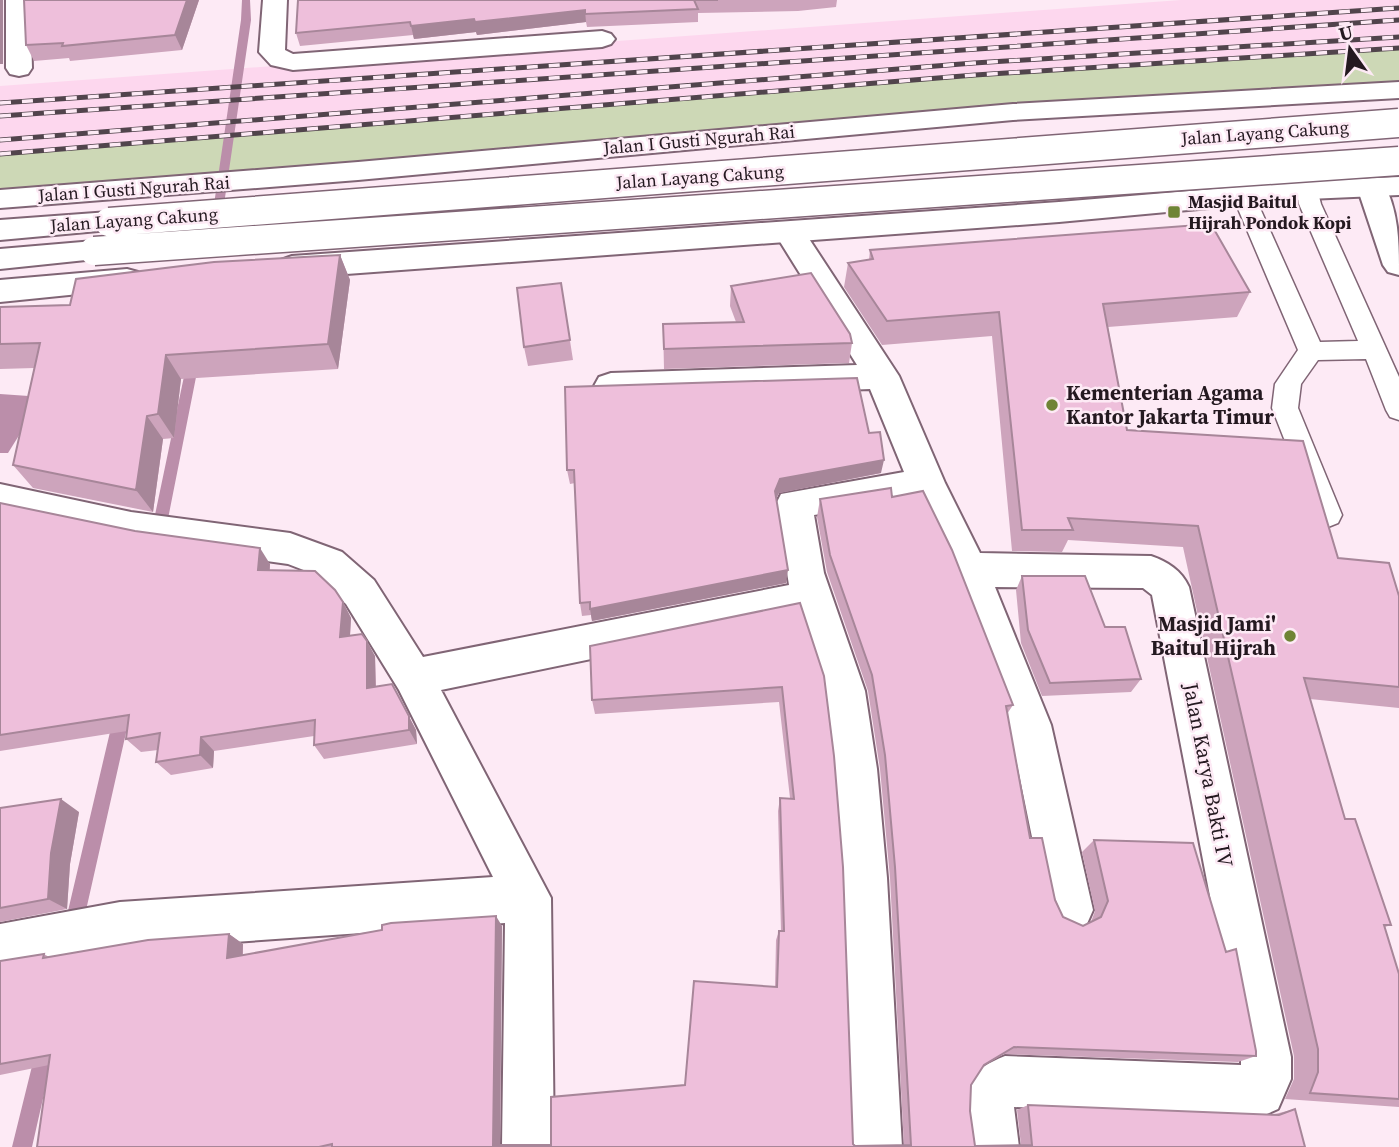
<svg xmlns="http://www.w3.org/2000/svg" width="1399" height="1147" font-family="'Source Serif 4',serif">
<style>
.built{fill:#fdd7ee}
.green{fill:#cdd8b6}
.water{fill:#bb8eaa}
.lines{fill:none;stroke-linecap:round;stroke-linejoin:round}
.stream{fill:#bb8eaa;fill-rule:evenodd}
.lane-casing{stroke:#806575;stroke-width:3}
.street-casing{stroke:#806575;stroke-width:4}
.secondary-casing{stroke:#806575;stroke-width:4}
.primary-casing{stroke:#806575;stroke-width:4}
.lane{fill:#fff;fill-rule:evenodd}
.street{fill:#fff;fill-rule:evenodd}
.secondary{fill:#fff;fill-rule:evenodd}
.primary{fill:#fff;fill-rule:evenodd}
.rail-casing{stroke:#51444c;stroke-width:5}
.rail{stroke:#fdeaf5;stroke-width:3.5;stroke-dasharray:11;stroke-linecap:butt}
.secondary-bridge-casing{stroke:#806575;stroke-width:31;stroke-linecap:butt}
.secondary-bridge{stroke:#fff;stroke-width:28}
.wall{fill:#cda4bc}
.shaded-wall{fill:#a78699}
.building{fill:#eebfdb;stroke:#a78699;stroke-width:2}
.poi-dot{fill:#6f8435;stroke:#fdeaf5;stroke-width:2.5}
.labels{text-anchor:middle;stroke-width:5;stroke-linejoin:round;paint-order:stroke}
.far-street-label{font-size:18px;fill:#241920;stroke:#fdeaf5}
.far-poi-label{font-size:18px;font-weight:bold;fill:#241920;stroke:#fdeaf5;text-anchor:start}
.poi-label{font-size:21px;font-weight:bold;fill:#241920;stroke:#fdeaf5;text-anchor:start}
.street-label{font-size:21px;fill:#241920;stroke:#fdeaf5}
</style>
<rect width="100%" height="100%" fill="#fdeaf5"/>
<path class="built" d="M1181,0h218v48l-374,24 -1025,82v-68z"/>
<path class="green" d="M1399,48v42l-159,9 -1240,100v-45l1083,-86z"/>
<path class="water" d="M0,394l43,3 -35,56h-8z"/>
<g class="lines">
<path class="stream" d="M242,0h8l1,20 -29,198 -5,4 -5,-4 29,-198z
M193,358l6,4 -34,172 -2,4h-10l-2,-4 36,-172z
M122,708l5,2 3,5 -48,213 -3,6 -6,3 -6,-3 -3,-6 50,-213 3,-5z
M45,1041l6,3 3,6 -22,97h-20l24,-97 3,-6z"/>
<defs>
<path id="lane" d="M1308,183l8,2 5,19 78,173v43l-9,-3 -4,-7 -20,-51 -48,1 -17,24 -3,24 44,107 -4,8 -10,4 -10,-4 -4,-8 -42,-107 3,-24 23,-34 -65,-153 3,-5 8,-2 8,2 3,5 65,145 38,-1 -59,-137 -2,-14 3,-5z"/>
<path id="street" d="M6,0h24l2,68 -4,6 -9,2 -9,-2 -4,-6z
M263,0h24l-2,50 8,4 309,-23 9,3 4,5 -4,5 -9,3 -309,23 -22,-5 -12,-13z
M1372,178l10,2c17,30 17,62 17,95l-11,-3 -5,-7 -26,-78 5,-7z
M789,222l11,3 99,151 46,107 35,70 171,3c17,6 30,14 38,31l102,470v22l-13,30 -18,8 -246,-10 5,40h-52c-5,-49 -14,-70 38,-91l236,9v-8l-89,-462 -9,-7 -148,-1 56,138 42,185 -7,16 -16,7 -16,-7 -7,-16 -38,-185 -61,-159 -32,-67 -102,16 10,58 41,118 12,78 10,109 15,269h-52l-9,-269 -8,-109 -10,-78 -24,-75 -358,74 110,208 3,249h-52l3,-224 -385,27 -120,22v-48l120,-22 373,-25 -94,-187 -53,-86 -32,-30 -26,-10 -157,-22 -131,-28v-30l131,28 159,21 52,19 32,28 49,77 366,-72 -13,-81 5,-10 123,-22 -34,-83 -259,10 -12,-4 -5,-9 5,-9 12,-4 246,-8 -83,-133 4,-7z"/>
<path id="secondary" d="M109,212l11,3 4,7 -4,7 -120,11v-20z
M94,241l11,3 4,7 -4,7 -105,11v-20z"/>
<path id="primary" d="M1399,82v16l-386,22 -655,60 -358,28v-18l358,-28 655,-58z
M1399,177v18l-91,4 -249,23 -767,56 -11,-4 -5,-7 5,-7 11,-4 767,-54 249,-21z
M127,269l11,3 5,8 -5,8 -138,14v-22z"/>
</defs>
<use href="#lane" class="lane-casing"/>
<use href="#street" class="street-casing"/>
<use href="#secondary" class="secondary-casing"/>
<use href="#primary" class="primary-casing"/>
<use href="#lane" class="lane"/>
<use href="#street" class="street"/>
<use href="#secondary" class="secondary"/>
<use href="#primary" class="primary"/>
<defs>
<path id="rail" d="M0,103l1399,-95
M0,116l1399,-96
M0,140l974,-77 425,-26
M0,154l975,-79 424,-27"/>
</defs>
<use href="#rail" class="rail-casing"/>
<use href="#rail" class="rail"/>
<defs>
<path id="secondary-bridge" d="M109,222l1290,-99
M94,251l1305,-90"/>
</defs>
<use href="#secondary-bridge" class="secondary-bridge-casing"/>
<use href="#secondary-bridge" class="secondary-bridge"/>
</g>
<path class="wall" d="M24,0h175l-17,50 -112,11 -1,-3 -35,3 -8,-16z
M298,0h539l-1,7 -38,4 -100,2v9l-111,5 -1,-5 -109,13 -1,-3 -62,7 -1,-4 -113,11 -4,-13z
M870,250l380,42 -13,25 -129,10 19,103 272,166v112l-89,-9 35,120 46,106 -6,2 14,47v133l-114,-8 9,-20v-23l-111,-509 -115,-7 -6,12 -50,-1 -20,-215 -110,9 -38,-58 4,-24 21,-3z
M340,255l10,25 -12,89 -157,10 -7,59 -11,1 -10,73 -120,-24 -20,-23 21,-97 -34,1v-62l70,-2z
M561,283l12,77 -45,6 -4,-19z
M731,286l121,57 -3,20 -185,6 -1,-45 73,-2 -6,-16z
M869,433l12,40 -102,20 -3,6 10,84 -194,38 -1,-6 -9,1 -2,-13 -5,-120 -5,1 -3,-14z
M892,497l121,208 -6,9 23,124 33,79 20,9 8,-4 4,-11 -13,-59 12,-12 162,216 -18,6 -234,-8 -21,12 -12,19 -1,26 5,35 46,-1 -4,-35 11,-5 243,10 24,-6 10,38h-1268l12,-82 -49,10v-114l44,-7 5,3 180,-23 14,10v11l259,-29 -2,219h51l134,-60 90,-98 1,-47 3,-9h2l-3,-120 2,-13h10l-11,-96 -184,12 -3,-14 208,-97 53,541 2,2h49l-14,-268 -10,-109 -12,-78 -41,-119 -10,-55 3,-18z
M0,503l270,61v7l73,31 8,16 -1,18 25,20 1,31 16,-3 24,46 1,14 -93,15 -10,-14v-9l-100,15 -1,17 -42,7 -15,-13 2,-12 -17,2 -15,-13 1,-8 -127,20z
M1022,576l83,51 36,52 -10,13 -89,4 -21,-53 -5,-53z
M0,808l79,4 -9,52 -3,45 -67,13z"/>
<path class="shaded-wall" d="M0,0h3v64h-3z
M187,0h12l-17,50 -7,-15z
M585,10l1,12 -109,13 -1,-3 -62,7 -3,-13 63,-7z
M340,255l10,25 -12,89 -10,-25z
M166,355l15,24 -7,59 -16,-24z
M147,416l16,23 -10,73 -17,-22z
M884,460l-3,13 -102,20 -6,11 2,-13 5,-12z
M260,548l10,16 -2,23 -10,-17z
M788,570l-2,13 -194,38 -2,-12z
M343,602l8,16 -2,34 -9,-15z
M367,641l8,15 1,46 -9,-14z
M392,684l24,46 1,14 -8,-14z
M201,737l13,14 -1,17 -13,-13z
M61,799l18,13 -9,52 -3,45 -19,-10 3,-46z
M496,916l6,10 -2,221 -7,-2z
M229,934l14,10 -1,23 -15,-9z"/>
<path class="building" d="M24,0h163l-12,35 -113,11 1,-3 -37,2z
M298,0h420h-24l4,9 -113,5v-4l-110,12 -1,-3 -63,7 -1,-4 -114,11z
M1211,224l39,68 -147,12 24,126 176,11 35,117 51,5 10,33v91l-95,-9 41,141h10l36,106h-7l15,49v125l-89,-6 8,-21v-23l-120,-523 -130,-8 5,12h-51l-23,-218 -112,9 -39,-58 25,-4 -3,-9z
M340,255l-12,89 -162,11 -8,59 -11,2 -11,74 -123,-25 27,-122 -40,1v-37l70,-2 6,-26 138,-17z
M811,273l39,61 2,9 -188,6 -1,-25 81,-2 -13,-36z
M561,283l9,57 -46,7 -7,-59z
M857,378l12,55 11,-1 4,28 -104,19 -5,12 13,79 -198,39v-7l-10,1 -6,-133h-7l-2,-83z
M891,488l1,9 31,-6 29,59 61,155 -7,1 24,132h12l13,62 8,17 20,9 18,-9 7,-16 -14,-61 99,3 33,109 10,-3 20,102v5l-242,-9 -30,18 -13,20 -1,26 5,35 57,-1 -4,-40 251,10 16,-6 10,38h-973v-3l-13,3h-282l13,-92 -50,9v-103l44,-7 -1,4 105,-18 81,-6 -2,24 155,-28v-5l9,-2 105,-7 -3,229h58v-48l134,-12 9,-104 83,6 2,-56h5l-4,-133 14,1 -12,-112 -190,13 -2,-54 210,-43 24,73 10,80 9,111 10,277 2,2 56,-1 -16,-278 -10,-112 -13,-80 -42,-120 -10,-56z
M0,503l135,28 125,17 -2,22 57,1 20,19 8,12 -3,35 22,-3 5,7v47l25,-4 17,32v14l-95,15 1,-25 -114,17 -1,18 -44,7 4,-29 -34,6 3,-24 -129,20z
M1022,576h63l20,51h20l16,52 -91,4 -22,-53z
M61,799l-10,54 -3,46 -48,9v-100z"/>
<g class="poi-dot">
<rect x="1167" y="205" width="14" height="14" rx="3.5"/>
<circle cx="1052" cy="405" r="7"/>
<circle cx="1290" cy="636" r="7"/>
</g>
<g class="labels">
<g class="far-street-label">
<text transform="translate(1265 133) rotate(-4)" y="6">Jalan Layang Cakung</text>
<text transform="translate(699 140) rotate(-5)" y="6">Jalan I Gusti Ngurah Rai</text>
<text transform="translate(700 177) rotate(-4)" y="6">Jalan Layang Cakung</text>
<text transform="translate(134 189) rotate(-4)" y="6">Jalan I Gusti Ngurah Rai</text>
<text transform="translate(134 220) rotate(-4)" y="6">Jalan Layang Cakung</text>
</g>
<g class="far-poi-label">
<text x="1188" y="208">Masjid Baitul<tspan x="1188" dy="21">Hijrah Pondok Kopi</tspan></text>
</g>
<g class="poi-label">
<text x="1066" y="400">Kementerian Agama<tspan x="1066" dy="24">Kantor Jakarta Timur</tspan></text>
<text x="1276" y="631" text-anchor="end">Masjid Jami'<tspan x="1276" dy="24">Baitul Hijrah</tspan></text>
</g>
<g class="street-label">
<text transform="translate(1208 775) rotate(79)" y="7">Jalan Karya Bakti IV</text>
</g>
</g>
<g transform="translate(1350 49) rotate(346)" stroke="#fdeaf5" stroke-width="5" paint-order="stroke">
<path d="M0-5L12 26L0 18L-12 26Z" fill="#241920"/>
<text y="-10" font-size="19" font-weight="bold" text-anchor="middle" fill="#241920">U</text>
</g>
</svg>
